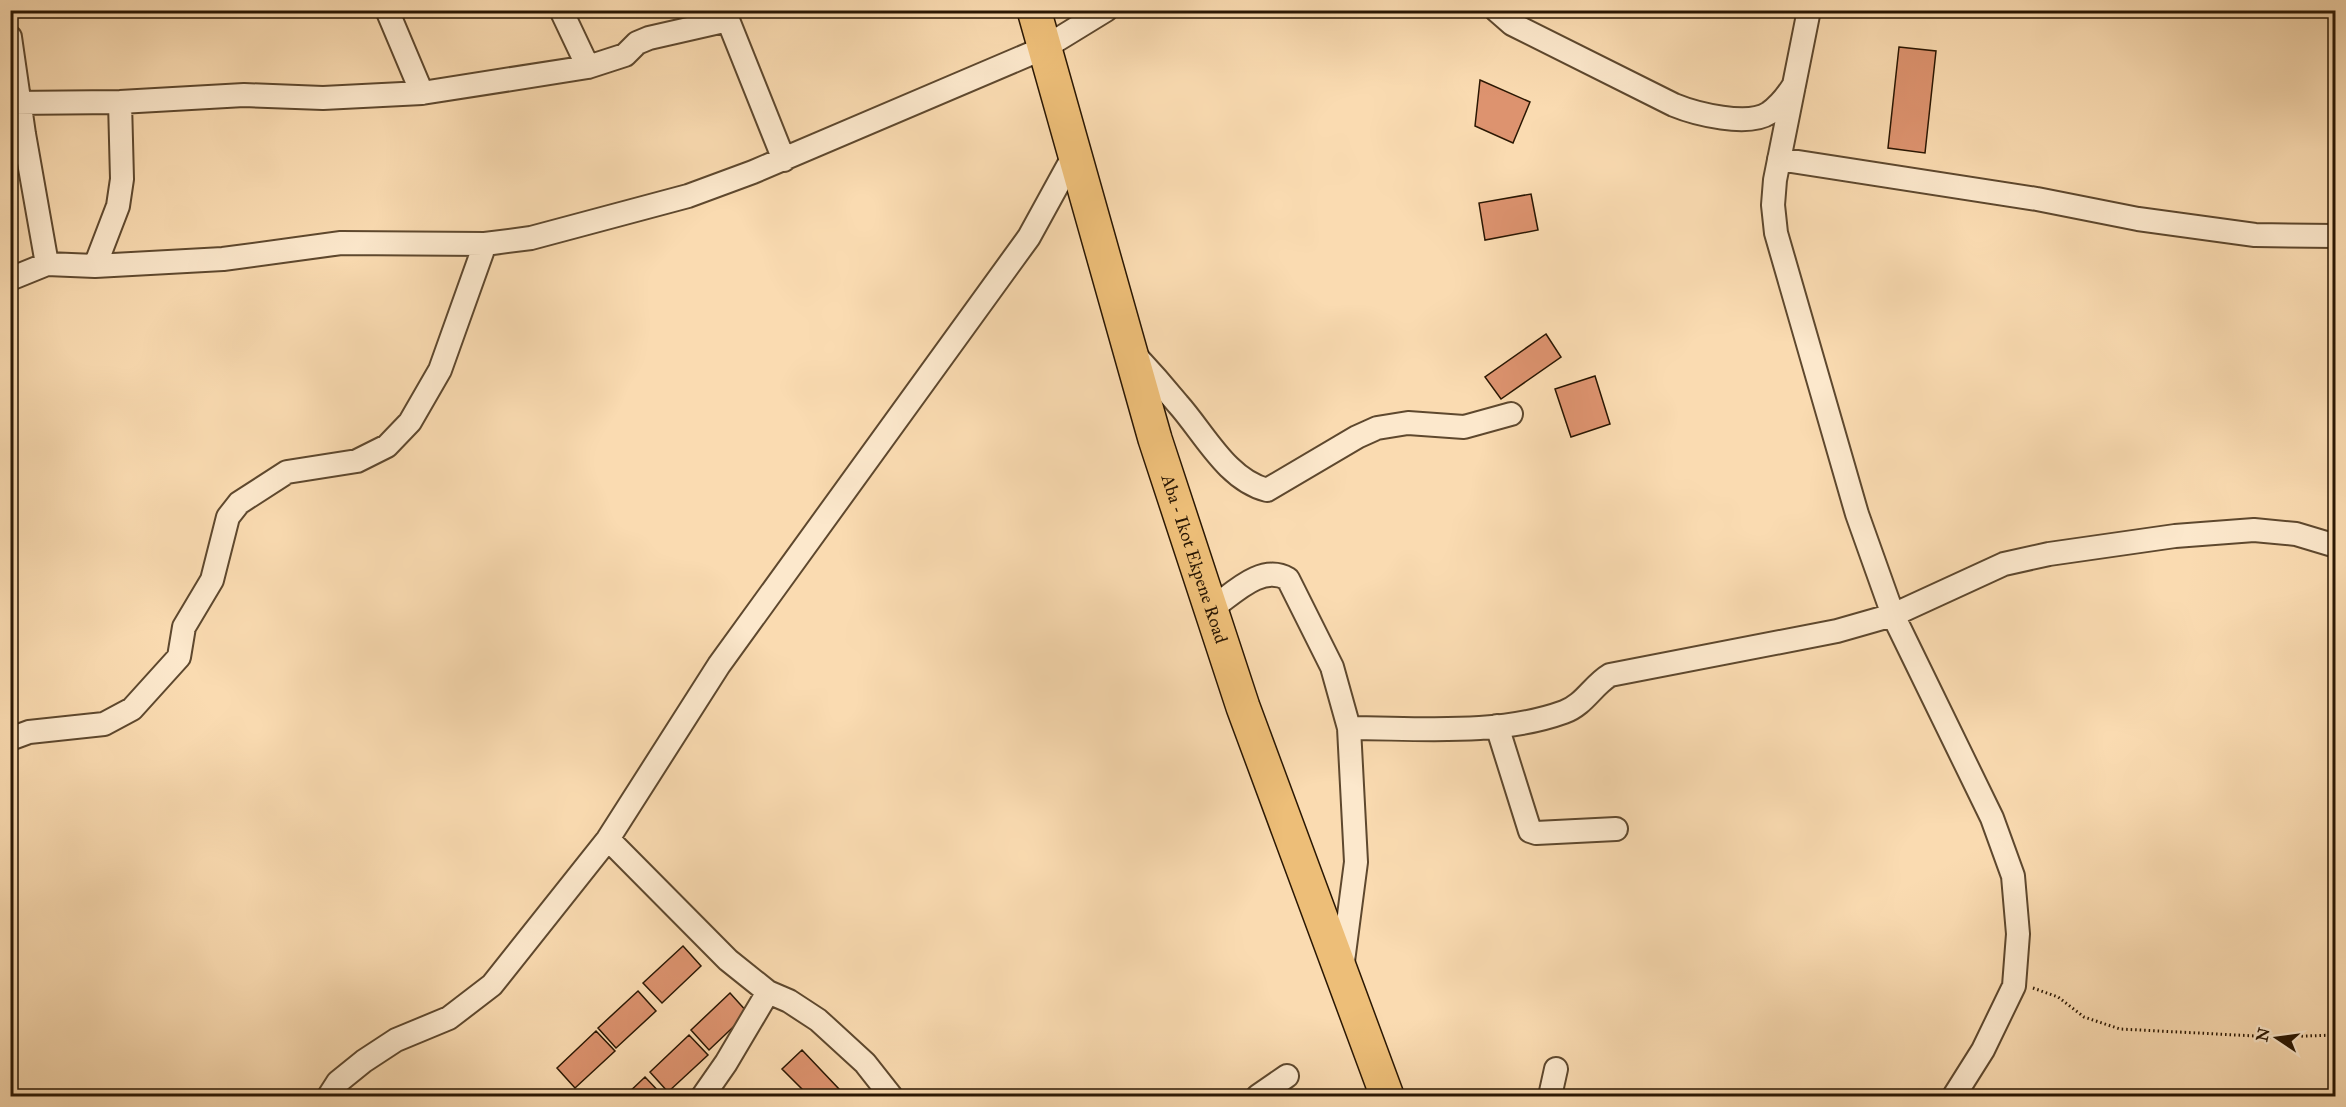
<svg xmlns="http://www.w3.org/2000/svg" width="2346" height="1107" font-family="'IM FELL Great Primer',serif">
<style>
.building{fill:#dd936f;stroke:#2a1703;stroke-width:1.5}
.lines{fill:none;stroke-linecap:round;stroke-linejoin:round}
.minor-casing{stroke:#5e482e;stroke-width:26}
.highway-casing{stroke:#2a1703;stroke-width:36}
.path{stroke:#2a1703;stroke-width:3;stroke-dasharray:1.5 3;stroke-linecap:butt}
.minor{stroke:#fce8cc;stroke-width:22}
.highway{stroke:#edbe78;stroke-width:33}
.labels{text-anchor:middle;stroke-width:4.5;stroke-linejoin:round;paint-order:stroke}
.street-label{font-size:18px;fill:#2a1703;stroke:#fce8cc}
</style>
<rect width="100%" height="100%" fill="#fadbb1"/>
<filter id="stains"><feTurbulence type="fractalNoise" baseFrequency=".00333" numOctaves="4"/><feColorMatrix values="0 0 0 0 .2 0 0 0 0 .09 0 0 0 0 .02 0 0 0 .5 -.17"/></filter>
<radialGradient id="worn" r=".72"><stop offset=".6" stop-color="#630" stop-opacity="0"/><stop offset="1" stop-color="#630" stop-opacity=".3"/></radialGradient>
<path class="building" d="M1899,47l37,4 -11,102 -37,-5z
M1480,80l50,22 -17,41 -38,-17z
M1531,194l7,36 -53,10 -6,-37z
M1546,334l15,23 -60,42 -16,-22z
M1595,376l15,48 -39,13 -16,-48z
M683,946l18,20 -39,37 -19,-20z
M638,991l18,20 -40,37 -18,-20z
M730,993l18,20 -39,37 -18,-20z
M596,1031l19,20 -40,37 -18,-20z
M689,1035l19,20 -40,37 -18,-20z
M802,1050l37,39 -8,7h-22l-27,-27z
M645,1077l18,19h-38z"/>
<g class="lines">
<defs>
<path id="minor" d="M387,10l35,83
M561,10l27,57
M724,10l60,150
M1496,10l16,14 162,81c22,9 74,22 95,8 10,-7 18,-17 25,-28
M1809,10l-34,170 -2,25 3,28 81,281 36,101 99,203 21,58 5,58 -4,52 -31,64 -29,46
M10,37l14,97 23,130
M10,103l110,-1 124,-7 79,3 99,-5 166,-26 37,-12 12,-12 12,-5 79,-18
M1779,159l258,40 101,20 117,16 81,1
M95,266l23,-60 4,-27 -2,-77
M10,279l37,-15 48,2 128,-7 118,-16 144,1 46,-6 157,-42 65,-24 291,-124 62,-38
M1135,355c15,16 29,32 43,49 26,29 49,76 89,86l90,-53 20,-9 31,-5 56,4 47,-13
M1211,609c21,-14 50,-46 77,-30l44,88 17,61 7,134 -14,107
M1497,726l33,105 6,2 80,-4
M1349,728c70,0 149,8 215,-16 20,-7 29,-27 46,-37l227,-44 56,-16 111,-51 45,-10 126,-18 79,-6 42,4 40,12
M10,739l19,-7 75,-8 28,-15 47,-52 5,-30 28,-47 16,-63 11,-14 48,-31 70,-11 30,-15 23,-24 30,-52 45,-126
M608,839l120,121 40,32 21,9 29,19 47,43 26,33
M329,1096l9,-14 26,-21 32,-21 53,-22 43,-33 116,-146 111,-174 310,-428 45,-82
M703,1096l23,-33 42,-71
M1258,1096l29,-20
M1550,1096l6,-27"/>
<g id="highway">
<path id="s1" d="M1034,10l121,429 88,268 144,389"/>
</g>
</defs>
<use href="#minor" class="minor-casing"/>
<use href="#highway" class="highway-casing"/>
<path class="path" d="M2033,988l25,9 26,20 36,12 155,8 61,-2"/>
<use href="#minor" class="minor"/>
<use href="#highway" class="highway"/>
</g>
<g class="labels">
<g class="street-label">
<text dy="6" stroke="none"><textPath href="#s1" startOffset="572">Aba - Ikot Ekpene Road</textPath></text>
</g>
</g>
<rect width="2346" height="1107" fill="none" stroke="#fadbb1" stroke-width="36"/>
<rect x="12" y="12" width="2322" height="1083" fill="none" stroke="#2a1703" stroke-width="3"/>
<rect x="18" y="18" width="2310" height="1071" fill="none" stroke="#2a1703" stroke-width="1.5"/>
<g transform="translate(2277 1038) rotate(283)" stroke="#fce8cc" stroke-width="4.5" paint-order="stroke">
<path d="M0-4.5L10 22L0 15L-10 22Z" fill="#2a1703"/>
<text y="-9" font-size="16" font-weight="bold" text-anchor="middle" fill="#2a1703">N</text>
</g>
<rect width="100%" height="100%" filter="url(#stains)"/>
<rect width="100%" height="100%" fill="url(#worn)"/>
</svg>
